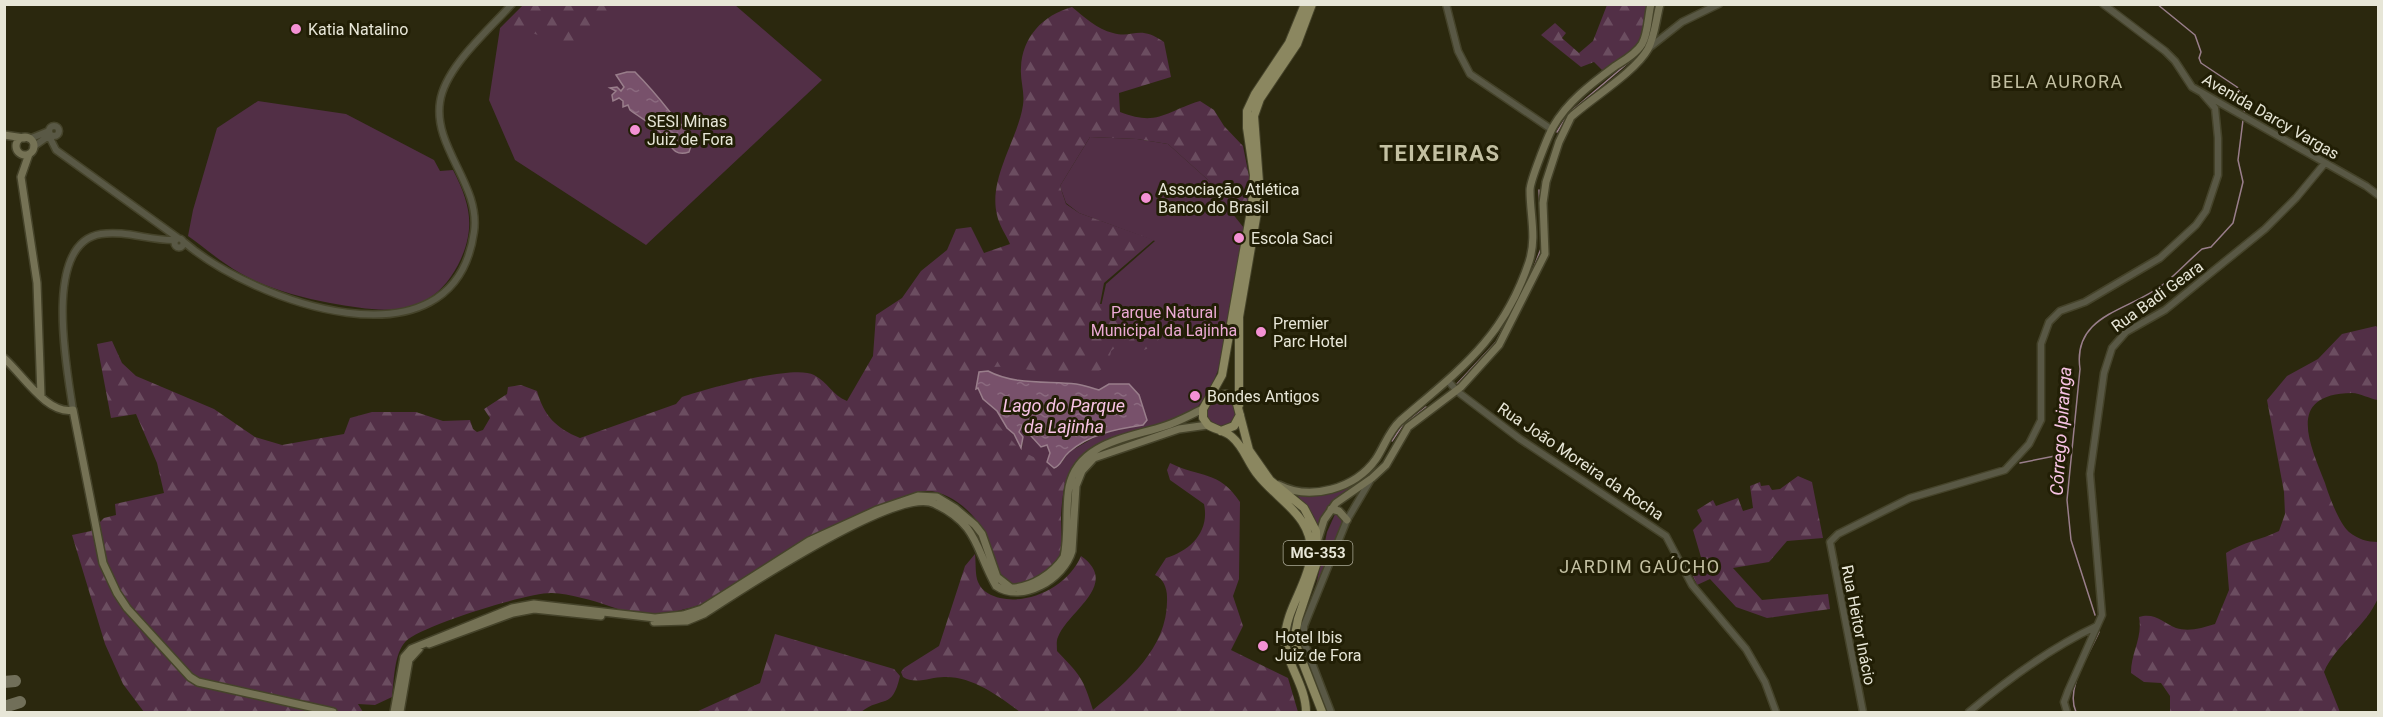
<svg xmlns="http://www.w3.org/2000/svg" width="2383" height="717" font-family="Roboto,sans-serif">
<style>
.green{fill:#522f46;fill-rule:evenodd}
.forest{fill:url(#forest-firs)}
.water{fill:url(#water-ripples);stroke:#997e8b;stroke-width:1.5}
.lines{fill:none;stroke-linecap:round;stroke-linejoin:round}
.stream{stroke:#997e8b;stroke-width:1.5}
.taxiway{stroke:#716f59;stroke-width:12}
.tertiary-casing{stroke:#45432a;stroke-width:9}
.secondary-casing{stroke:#45432a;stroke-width:10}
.primary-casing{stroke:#45432a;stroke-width:10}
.tertiary{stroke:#595845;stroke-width:6}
.secondary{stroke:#757255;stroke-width:7}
.primary{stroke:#8b8760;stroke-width:8}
.poi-dot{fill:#f491d4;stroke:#211e05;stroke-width:2}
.labels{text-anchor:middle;stroke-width:6;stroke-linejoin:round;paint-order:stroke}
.shield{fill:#211e05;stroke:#acaa98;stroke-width:1.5}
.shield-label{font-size:15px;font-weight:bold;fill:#e7e6d7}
.poi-label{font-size:16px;fill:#e7e6d7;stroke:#211e05;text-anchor:start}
.street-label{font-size:16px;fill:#e7e6d7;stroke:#211e05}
.park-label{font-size:16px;fill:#ecaad5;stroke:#211e05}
.neighbourhood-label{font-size:18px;letter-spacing:1.5px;fill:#c3c0a2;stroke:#211e05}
.water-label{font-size:18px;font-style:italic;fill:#f8c3e5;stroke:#211e05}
.district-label{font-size:22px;font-weight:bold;letter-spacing:1.5px;fill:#c3c0a2;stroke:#211e05}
</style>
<defs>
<pattern id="forest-firs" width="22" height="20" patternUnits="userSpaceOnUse" patternTransform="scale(1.5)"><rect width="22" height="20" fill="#522f46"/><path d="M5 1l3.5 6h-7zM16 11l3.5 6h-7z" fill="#6b4d60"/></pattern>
<pattern id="water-ripples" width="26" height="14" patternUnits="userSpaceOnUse" patternTransform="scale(1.5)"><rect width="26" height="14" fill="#78516b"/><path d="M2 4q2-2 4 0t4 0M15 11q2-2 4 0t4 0" fill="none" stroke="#8b6a7f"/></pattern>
</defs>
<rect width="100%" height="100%" fill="#2b280e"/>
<path class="green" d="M523,5h212l87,75 -176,165 -131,-85 -26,-60 11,-72z
M258,101l88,13 88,46 6,11 13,-1c18,35 23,59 5,95 -30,56 -76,47 -128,38 -31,-6 -62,-14 -90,-30 -18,-10 -35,-25 -52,-37l5,-26 24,-82z
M1090,137l47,2 31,5 68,61 -7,-1 -1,4 16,20c-8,50 -13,154 -53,185l-108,43 -10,12 -8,21 -31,-4 -97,-118 156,-24 13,-59 49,-43 -76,-28 -13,-10 -6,-17zM988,371c26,14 59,10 88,13 8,1 15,4 23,6l10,-6h20l10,11 8,25 -45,13 -33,19 -7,10 -6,4 -6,-10 -2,-10 -3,-2 -4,3 -19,-21 -3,6 4,6 -1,10c-7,-12 -14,-22 -22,-33 -12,-17 -23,-15 -21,-40z
M1230,397l8,14 -3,11 -10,6 -16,-4 -5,-15 6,-10z
M1360,477l-1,7 -23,17 -17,28 -5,-12 -17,-22 30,-1z
M1336,512l8,8 -28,66 11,-54z"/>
<path class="forest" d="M525,4h87v1l-6,21 -29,22 -54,-18 -16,1z
M1607,5h43l-13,44 -35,21 -8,-8 -13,5 -40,-32 14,-12 11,10 -4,5 17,15 14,-12z
M1072,7c12,10 25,22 41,26 21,6 25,-9 51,9l7,35 -52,16 1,19c38,15 46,-1 80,-11l14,9 10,16 19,20 7,35 -2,23 -12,1 -68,-61 -31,-5 -47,-2 -30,49 6,18 13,9 75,27 -50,43 -4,21h8l18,11 3,-1 4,2 3,12 5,3 6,-2 13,7c-4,13 -19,16 -32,15l-1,-9 10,-7 -4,-2 -22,18c-8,54 -99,1 -134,20 -6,10 -6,17 -1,28l44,51 46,24c-2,15 -5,30 -5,45 1,34 4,51 -34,64 -31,9 -33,-27 -41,-47 -9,-21 -35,-45 -59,-45 -16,0 -33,10 -47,15 -33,13 -64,26 -94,45 -33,20 -63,50 -101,58 -14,4 -31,7 -45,6 -10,-1 -21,-6 -31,-9 -17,-6 -39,-12 -57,-13 -22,-1 -130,32 -146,48 -12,12 -12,40 -14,56l-17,8 -17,-1 5,8h-219l-21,-28 -18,-40 -33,-109 19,-4 13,-13 12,-3 -1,-11 49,-11 -7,-30 -21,-49 -25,4 -14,-74 15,-3 10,22 14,13 78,33 41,28 27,8 62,-11 6,-16 22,-6h44l27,9 27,-1 3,9 4,3 6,-2 7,-12 -6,-9 23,-15 1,-7 13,-2 16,6c7,25 19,37 43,47l96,-34 6,-7c24,-8 112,-33 132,-22 14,7 18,20 33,26l26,-45 3,-41 26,-17 19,-27 26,-21 9,-21 15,-2 13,26 26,-9c-4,-9 -11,-19 -13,-29 -9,-36 21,-76 26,-110 2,-13 -3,-24 -2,-37 1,-31 22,-53 51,-61z
M2376,326l2,2v72c-8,-1 -18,-7 -26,-7 -67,1 -42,51 -27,90 4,13 14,40 24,49 9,7 18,10 29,10 1,14 4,45 0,56 -12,29 -42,46 -54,74l16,40h-170v-16l-9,-13 -17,-1 -13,-9c0,-21 12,-35 8,-56 16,-5 24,6 37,11 13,4 26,0 39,-4l14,-34 -3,-37c17,-11 35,-13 53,-22l6,-17 -1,-22 -17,-92 20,-24 31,-17 24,-25z
M1170,463c30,15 49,7 70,39l-1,77 -6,17 10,30 -12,24 57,28 10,34h-278c-21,-16 -48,-36 -76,-35 -13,0 -29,8 -41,0l-2,-5 3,-4 35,-22 26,-80 10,-12c1,9 0,21 3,28 4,10 14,14 22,16 31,7 69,-13 81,-42 40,28 -13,55 -23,81 -2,4 -1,10 -1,14 24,25 26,27 36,59 35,-29 76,-63 74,-113 0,-9 -4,-19 -12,-22l11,-17c24,-7 44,-26 38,-54l-34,-24 -3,-10z
M1798,476l14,6 11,56 -36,3 -18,21 -36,6 29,32 66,-6 2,15 -63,9 -31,-11 -26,-28 -13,6 -5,-11 11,-10 -10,-34 9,-9 -5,-11 16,-10 3,6 22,-8 5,13 10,-3 -3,-22 10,-4 1,4 8,-1 3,5 8,-1z
M775,634l119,35 6,7c-8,35 -17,19 -39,36h-165l64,-29z"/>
<path class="water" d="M627,72h8c13,13 24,26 35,40 9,12 18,16 22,31l-3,9c-17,6 -19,-10 -28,-19 -8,-9 -22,-16 -31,-23l-2,-5 -5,2v-6l-4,-3 -6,3 -1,-6 4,-4 -6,-3 7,-1 4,4 3,-4 -8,-12z
M988,371c26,14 59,10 88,13 8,1 15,4 23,6l10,-6h20l10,11 8,25 -4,5c-27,4 -53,9 -74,27 -7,6 -8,14 -15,16l-7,-6 3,-9 -3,-8 -6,2 -19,-21 -3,6 4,5 -2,11 -7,-14 -7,-6 -10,-17 -14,-12 -5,-11 -2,1 3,-17z"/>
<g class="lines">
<path class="stream" d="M2157,4l38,31 6,17 -2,6 2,5 36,24 8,11 -1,17
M1557,132l12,-19 73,-62
M1539,190l2,39
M1457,384l39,-42 38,-75 8,-21
M1392,441l10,-15 24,-19
M2020,463l45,-9
M2095,615l-24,-75 -4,-40 13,-131c-8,-54 48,-58 81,-83 14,-10 27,-25 41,-37l9,-2 22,-24 10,-41 -5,-22 5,-40
M2076,712c-11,-24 13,-57 23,-80"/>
<path class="taxiway" d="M4,682l11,-1
M4,707l16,-5"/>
<defs>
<path id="tertiary" d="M1446,4l12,47 12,23 81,55
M2103,4l62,47 10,10 17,26 174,99 12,9
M1649,48l33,-26 37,-18
M49 131a5 5 0 1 1 10 0a5 5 0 1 1-10 0Z
M49,136l7,14 122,88
M29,139l20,-8
M33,147l17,-12
M174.5 243a4.5 4.5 0 1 1 9 0a4.5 4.5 0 1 1-9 0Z
M184,242c68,59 270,133 290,-10 7,-47 -41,-84 -34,-130 5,-35 49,-72 72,-98
M1449,382l9,10 62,47 146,97 26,49 54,64 19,33 11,30
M73,410c-6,-41 -31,-167 28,-176 24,-4 50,7 74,6
M1331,712l-27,-70v-16l43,-106 23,-39
M1863,712l-33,-170 8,-8 72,-36 95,-28 24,-26 12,-24v-76l8,-22 11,-11 25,-9 75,-44 36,-33 10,-14 12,-36v-37l-3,-30 -13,-15
M1969,712c38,-32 83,-65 128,-86
M2067,712l-3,-10 4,-11 34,-76 -12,-141 14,-101 8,-25 14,-16 39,-22 100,-81 31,-31 29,-35"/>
<path id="secondary" d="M4,135l20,3
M16 146a9 9 0 1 1 18 0a9 9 0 1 1-18 0Z
M29,154l-8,23 16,106 4,113
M4,358c19,17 43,57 69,52l30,153 14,30 10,15 63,69 8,5 135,30
M1279,485c31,16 76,4 97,-26 8,-12 13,-28 24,-38 59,-51 103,-81 129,-159 8,-25 1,-46 1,-72 0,-9 18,-54 23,-63 14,-25 38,-43 61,-60 9,-6 22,-13 28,-23 6,-10 6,-28 9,-40
M1331,509l8,2 8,9
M1318,539l6,-19 12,-17 36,-25 14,-13 22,-38 53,-40 38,-42 46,-91 -2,-51 3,-21 13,-40 12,-25c21,-19 64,-45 77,-68 7,-13 8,-30 12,-45
M654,622l33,-1 17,-7c36,-23 194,-129 231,-110 44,21 40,45 61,82 26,18 68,-7 76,-35l4,-65 6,-15 12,-13 85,-29 29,-4
M429,644l84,-31 21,-4 67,7
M394,712l10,-55 7,-8 101,-41 22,-4 121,14 28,-3 19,-6 107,-68 68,-31 41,-14 19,1 18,11 20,17 7,9 15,43 14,11c20,0 42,-14 53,-31 5,-23 1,-47 5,-70 9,-45 60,-49 96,-61 13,-4 25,-11 38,-17
M400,712l9,-52 10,-11"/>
<path id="primary" d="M1305,4l-16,39 -34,51 -8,17v17l7,47 -2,30 -30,170 -19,34v9l5,7c8,5 18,6 24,12 12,10 16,26 26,38 20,26 56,41 53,81 -3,28 -25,53 -26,82 0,25 21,47 21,74
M1210,397l16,-3 10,6 13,50 21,30 34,28 12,23 1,31 -19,57 -4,21 28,72
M1239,405v-88l21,-122 -6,-79 6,-17 37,-55 15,-40
M1221,431l13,-5 6,-11"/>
</defs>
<use href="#tertiary" class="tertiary-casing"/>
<use href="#secondary" class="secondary-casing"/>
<use href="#primary" class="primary-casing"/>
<use href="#tertiary" class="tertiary"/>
<use href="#secondary" class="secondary"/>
<use href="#primary" class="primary"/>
</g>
<g class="poi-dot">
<circle cx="296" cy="29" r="6"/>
<circle cx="635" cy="130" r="6"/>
<circle cx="1146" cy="198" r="6"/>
<circle cx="1239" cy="238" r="6"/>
<circle cx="1261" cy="332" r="6"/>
<circle cx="1195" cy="396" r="6"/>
<circle cx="1263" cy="646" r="6"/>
</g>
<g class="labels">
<rect class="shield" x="1283.5" y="541" width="69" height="24" rx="4.5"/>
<g class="shield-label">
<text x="1318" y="558">MG-353</text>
</g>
<g class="poi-label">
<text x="308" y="35">Katia Natalino</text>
<text x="647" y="127">SESI Minas<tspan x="647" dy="18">Juiz de Fora</tspan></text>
<text x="1158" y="195">Associação Atlética<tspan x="1158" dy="18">Banco do Brasil</tspan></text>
<text x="1251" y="244">Escola Saci</text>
<text x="1273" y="329">Premier<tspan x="1273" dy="18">Parc Hotel</tspan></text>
<text x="1207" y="402">Bondes Antigos</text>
<text x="1275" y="643">Hotel Ibis<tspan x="1275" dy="18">Juiz de Fora</tspan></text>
</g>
<g class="street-label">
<text transform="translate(2271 116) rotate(30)" y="6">Avenida Darcy Vargas</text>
<text transform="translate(2157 296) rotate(-36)" y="6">Rua Badi Geara</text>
<text transform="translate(1581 461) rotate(34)" y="6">Rua João Moreira da Rocha</text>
<text transform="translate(1859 625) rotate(79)" y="6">Rua Heitor Inácio</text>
</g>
<g class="park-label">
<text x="1164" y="318">Parque Natural<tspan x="1164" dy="18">Municipal da Lajinha</tspan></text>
</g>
<g class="neighbourhood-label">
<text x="2057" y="88">BELA AURORA</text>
<text x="1640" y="573">JARDIM GAÚCHO</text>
</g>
<g class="water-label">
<text x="1064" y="412">Lago do Parque<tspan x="1064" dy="21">da Lajinha</tspan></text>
<text transform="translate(2061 431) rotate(-86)" y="6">Córrego Ipiranga</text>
</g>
<g class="district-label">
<text x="1440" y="161">TEIXEIRAS</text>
</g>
</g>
<rect width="2383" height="717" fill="none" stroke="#e7e6d7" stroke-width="12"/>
</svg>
